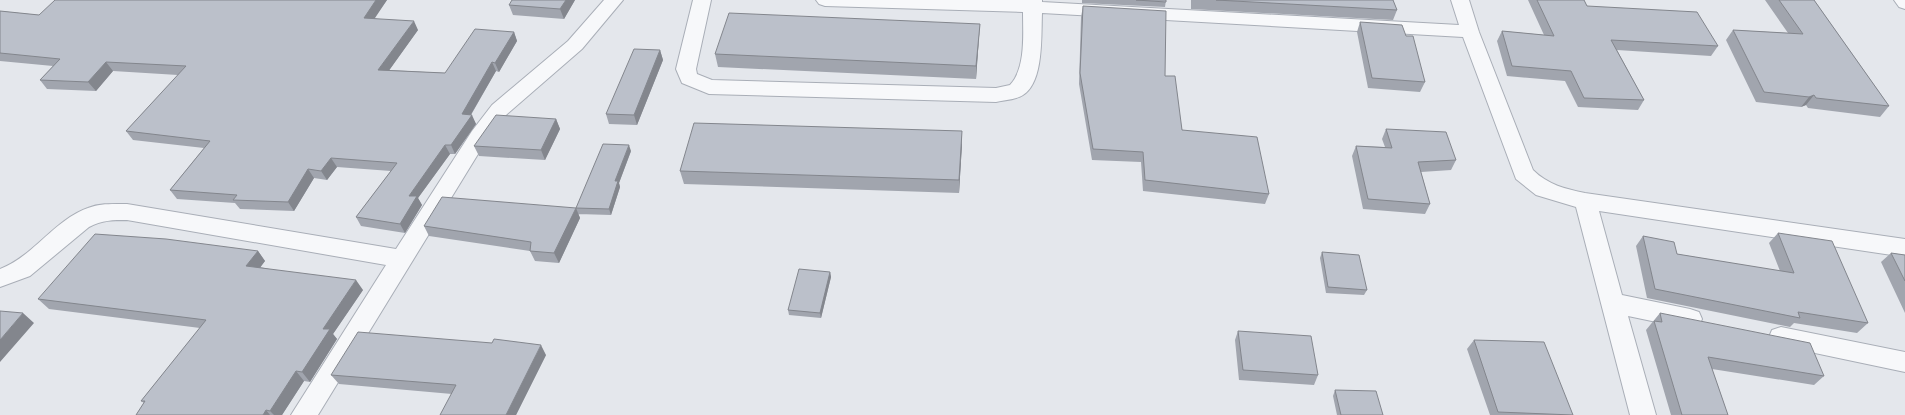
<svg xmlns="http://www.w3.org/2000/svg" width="1905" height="415" font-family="Commissioner,sans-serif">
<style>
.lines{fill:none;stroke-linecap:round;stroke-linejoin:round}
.street-casing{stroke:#a9aeb7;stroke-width:2}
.street{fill:#f7f8fa;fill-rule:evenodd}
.wall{fill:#a1a5ae}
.shaded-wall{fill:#83868d}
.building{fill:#bbc0ca;stroke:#83868d}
</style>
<rect width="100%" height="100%" fill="#e4e7ec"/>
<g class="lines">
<defs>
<path id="street" d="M604,0h19l-41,49 -76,66 -20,26 -168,274h-27l95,-150 -259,-45c-14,0 -25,0 -38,7l-59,49 -30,11v-18c34,-13 54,-49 88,-61 12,-5 26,-4 39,-4l269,45 76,-118 20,-26 76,-64z
M693,0h18l-15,69 1,5 15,6 284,8 14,-3c16,-17 13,-51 13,-73l-198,-6 -6,-2 -3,-4h226v2l417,23 -8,-25h18l10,32 54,138c15,15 33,19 52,23l320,46v18l-306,-46 23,84 68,14 9,3 3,7 -3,7 -9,3 -62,-13 28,99h-26l-54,-208 -40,-12 -20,-16 -53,-142 -421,-24c-1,22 2,69 -19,82 -7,5 -19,5 -27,7l-287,-8 -27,-11 -6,-14z
M1894,0h11v9l-6,-2z
M1781,327l124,25v20l-133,-28 -3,-7 3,-7z"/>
</defs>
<use href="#street" class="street-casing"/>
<use href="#street" class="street"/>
</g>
<path class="wall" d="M387,0l-13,18 44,12 -29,40 56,3 69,-41 3,9 -18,31 -3,-1 -25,44 5,9 -21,30h-5l-32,44 4,7 -17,28 -44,-7 -5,-9 35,-46 -54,-4 -10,13 -13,-2 -20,33 -54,-2 -5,-6 -58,-4 -7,-9 34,-42 -71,-8 -7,-9 52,-56 -65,-4 -17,20 -49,-2 -7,-9 13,-14 -53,-5v-50l39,4z
M575,0l-11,19 -51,-4 -4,-10z
M1082,0h84l-1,7 -83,-4z
M1191,0h202l4,10 -4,10 -202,-11z
M1528,0h56l3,6 131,40 -7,10 -94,-6 27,50 -6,10 -60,-3 -13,-26 -58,-5 -10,-35 5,-10 42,4z
M1765,0h49l75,106 -9,11 -72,-9 -2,-3 -5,2 -45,-5 -30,-62 7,-10 55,3z
M1083,6l82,70 17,54 87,64 -4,10 -122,-13 -2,-29 -49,-2 -13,-76 2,-67z
M1360,22l46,14 19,46 -5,10 -52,-4 -11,-56z
M980,24l-1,13 -3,42 -258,-12 -3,-13z
M660,50l3,10 -26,65 -28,-1 -3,-10z
M556,119l4,10 -15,31 -66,-4 -5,-10z
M1386,129l70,31 -5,10 -30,2 9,32 -5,10 -62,-5 -11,-53 4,-10 29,1 -3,-8z
M962,144l-3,49 -275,-9 -4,-13z
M631,151l-12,32 1,4 -9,28 -33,-1 -2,-6z
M576,208l4,10 -21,45 -24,-2 -5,-10 -101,-15 -5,-10z
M1778,233l90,90 -11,10 -63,-10 -4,4 -143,-29 -11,-52 7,-10 34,18 103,17 -11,-28z
M258,251l7,10 -5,6 103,23 -30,44 4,5 -27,43 -6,-1 -22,34h-146l8,-12 -3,-2 59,-73 -151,-19 -11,-10z
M1322,252l45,38 -3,5 -38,-2 -6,-35z
M1891,253l14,2v58l-24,-51z
M830,272l1,5 -10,41 -32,-3 -1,-5z
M1660,313l164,63 -10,9 -102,-16 16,46h-57l-25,-85z
M1238,331l80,44 -4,10 -75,-5 -4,-40z
M1474,340l99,75h-83l-23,-66z
M546,355l-30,60h-76l12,-21 -113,-10 -8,-9z
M1335,390l48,25h-46l-4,-19z"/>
<path class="shaded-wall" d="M376,0h11l-18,27 -5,-9z
M566,0h9l-11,19 -4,-10z
M414,21l4,9 -35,49 -5,-9z
M980,24l-1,13 -3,42v-13z
M514,32l3,9 -18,31 -4,-9z
M660,50l3,10 -26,65 -3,-10z
M106,62l7,9 -17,20 -8,-9z
M492,62l4,9 -26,45 2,-1 4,9 -21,30 -4,-9 11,-31z
M1814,95l-8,10 -5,2 8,-10z
M556,119l4,10 -15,31 -4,-10z
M962,131v13l-3,49v-13z
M445,145l5,9 -32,44 4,7 -17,28 -5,-9 9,-28z
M629,145l2,6 -12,32 1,4 -9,28 -2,-6 6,-28z
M331,158l6,9 -10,13 -6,-9z
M308,169l6,9 -20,33 -6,-9z
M576,208l4,10 -21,45 -5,-10z
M258,251l7,10 -11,15 -8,-10z
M830,272l1,5 -10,41 -1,-5z
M356,280l7,10 -30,44 4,5 -27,43 -8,-10 21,-43z
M23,313l11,10 -34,39v-22z
M541,345l5,10 -30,60h-10z
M296,371l8,10 -22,34h-8l-4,-4z
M266,410l4,5h-7z"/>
<path class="building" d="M55,0h321l-12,18 50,3 -36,49 67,3 30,-44 39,3 -19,31 -3,-1 -30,52 10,1 -21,30h-6l-36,51h8l-17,28 -44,-7 41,-54 -66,-5 -10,13 -13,-2 -20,33 -55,-2 4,-5 -67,-5 40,-49 -84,-10 60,-65 -80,-4 -18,20 -48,-2 20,-21 -60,-6v-42l39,4z
M512,0h54l-6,9 -51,-4z
M1136,0h30v2z
M1216,0h177l4,10z
M1537,0h47l3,6 110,6 21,34 -107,-6 33,60 -60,-2 -13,-27 -59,-5 -10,-35 52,5z
M1779,0h35l75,106 -73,-8 -2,-3 -5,2 -45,-5 -31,-62 70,4z
M1083,6l83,5 -1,65h10l7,54 75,7 12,57 -124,-14 -2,-28 -50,-3 -13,-76z
M729,13l251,11 -4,42 -261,-12z
M1360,22l42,3 4,11h7l12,46 -53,-4z
M634,49l26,1 -26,65 -28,-1z
M496,115l60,4 -15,31 -67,-4z
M694,123l268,8 -3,49 -279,-9z
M1386,129l60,3 10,28 -38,2 12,42 -62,-5 -12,-53 36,2z
M603,144l26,1 -14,36h3l-9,28 -33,-1z
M442,197l134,11 -22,45 -24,-2 1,-9 -107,-16z
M1778,233l54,8 36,82 -70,-11 2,6 -145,-29 -12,-53 31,6 3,12 117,19z
M95,234l71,5 92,12 -12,15 110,14 -33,49h7l-28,43 -6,-1 -26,40 -4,-1 -3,5h-127l9,-14h-4l65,-81 -168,-21z
M1322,252l37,3 8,35 -39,-3z
M1891,253l14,2v26z
M799,269l31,3 -10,41 -32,-3z
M0,311l23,2 -23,27z
M1660,313l150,30 14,33 -116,-19 20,58h-46l-28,-94 8,1z
M1238,331l73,5 7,39 -75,-5z
M358,332l134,11 2,-4 47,6 -35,70h-66l16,-30 -125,-10z
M1474,340l70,2 29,73 -75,-3z
M1335,390l41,1 7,24h-42z"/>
</svg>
